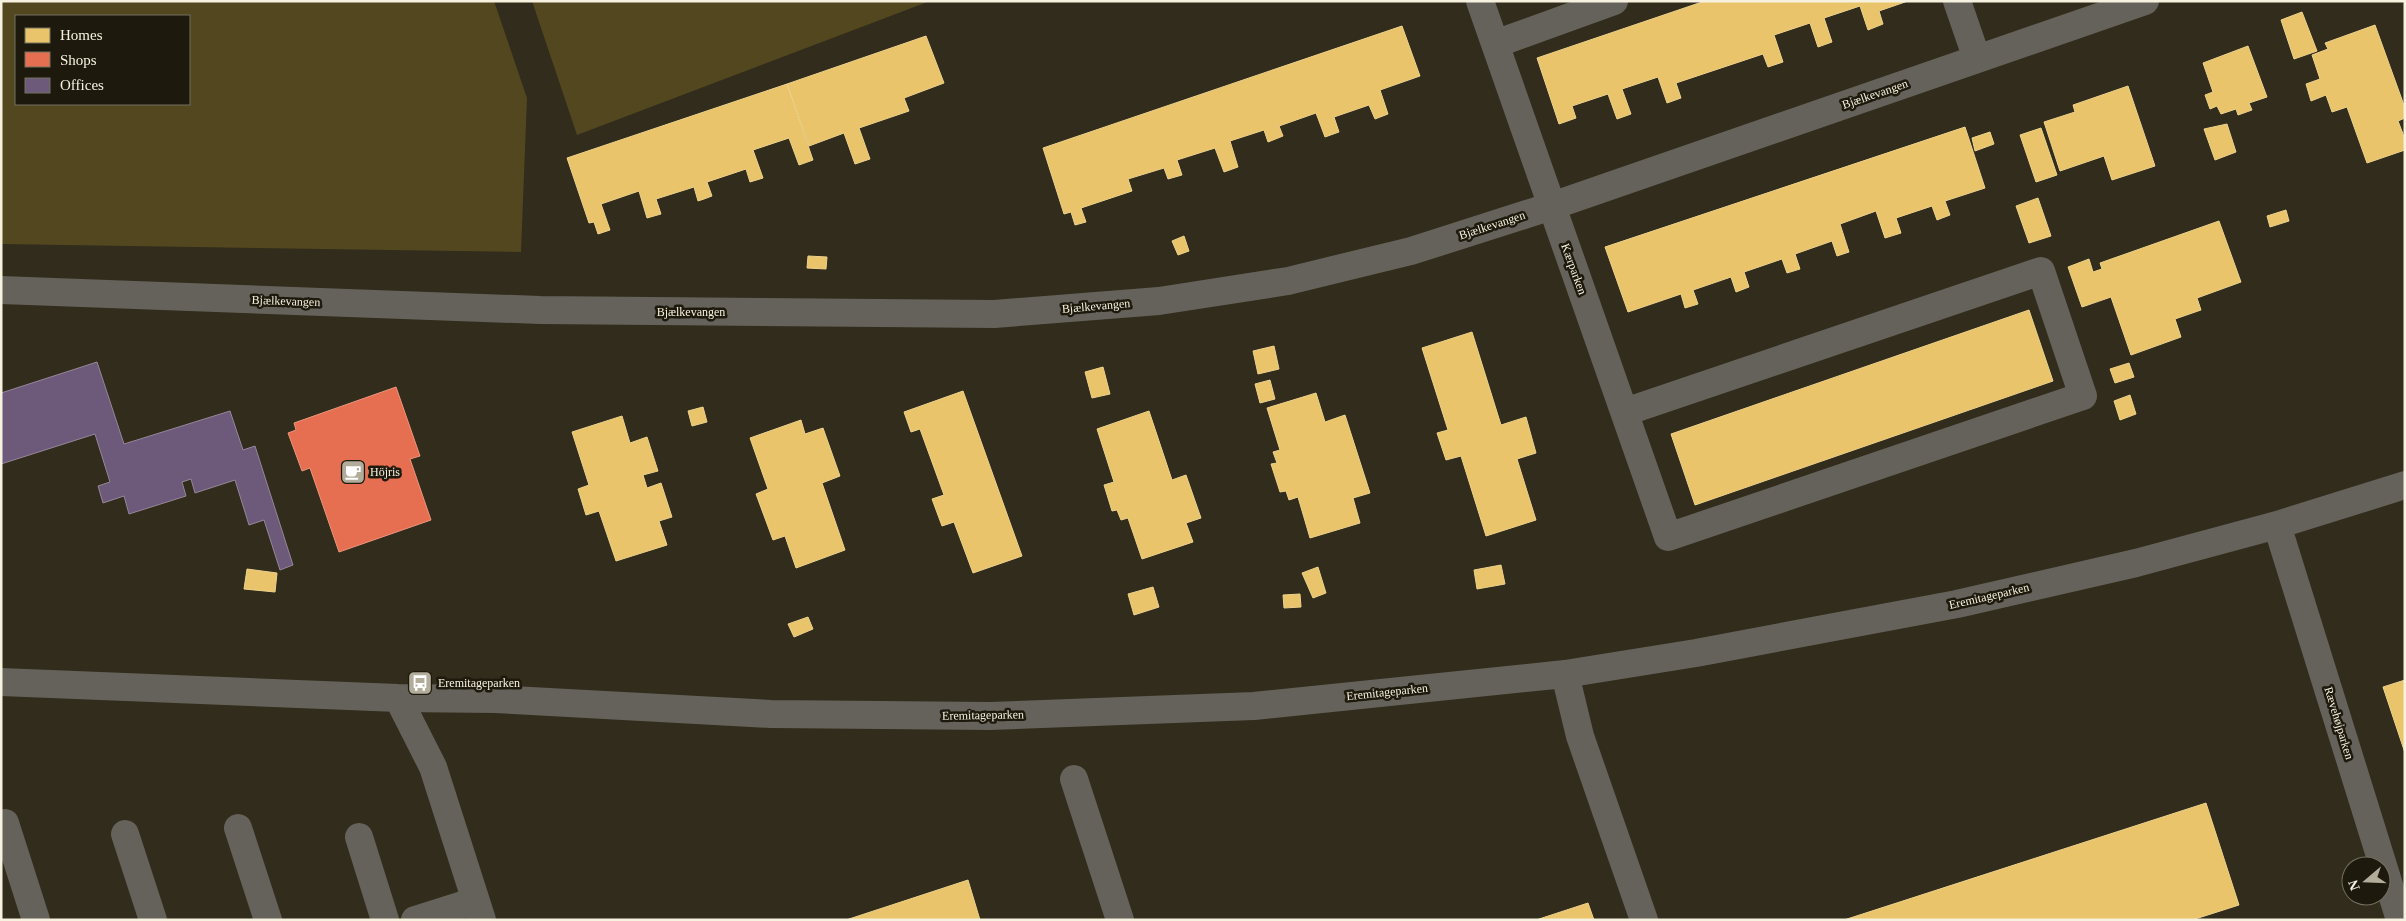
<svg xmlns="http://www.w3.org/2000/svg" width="2406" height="921" font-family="Georgia,serif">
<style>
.green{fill:#534720;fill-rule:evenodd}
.homes{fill:#e9c46a;stroke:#edd28d}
.shops{fill:#e76f51;stroke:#ec967c}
.offices{fill:#6d597a;stroke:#968799}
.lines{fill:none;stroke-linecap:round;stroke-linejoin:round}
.minor{stroke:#64625a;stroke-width:28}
.labels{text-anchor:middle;stroke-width:5;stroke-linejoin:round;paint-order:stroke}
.street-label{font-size:12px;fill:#f7f2e0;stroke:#1d190c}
.poi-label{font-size:12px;fill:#f7f2e0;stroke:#1d190c;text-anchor:start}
</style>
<rect width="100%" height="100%" fill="#312c1b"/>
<path class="green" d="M1,1h493l33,97 -6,154 -520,-8zM16,16h173v88h-173z
M532,1h398l-353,134z"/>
<path class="homes" d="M1705,1h203l-29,10 4,13 -15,6 -8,-24 -36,12 8,24 -14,5 -8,-24 -36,12 9,27 -15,5 -5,-13 -87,29 5,15 -14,5 -9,-26 -36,12 9,25 -14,5 -9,-25 -36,12 4,12 -17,6 -22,-66z
M2302,12l15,39 -23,8 -13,-39z
M2375,25l30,83v10l-7,3 7,18v11l-38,13 -20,-56 -15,5 -6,-17 -15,6 -5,-17 14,-5 -8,-24 16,-6 -3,-6z
M1402,26l18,50 -40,14 8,24 -13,5 -6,-14 -35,12 5,15 -14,5 -9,-24 -37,13 4,10 -15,6 -4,-12 -34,11 8,26 -14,5 -9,-24 -38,12 5,15 -14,4 -4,-11 -36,11 4,12 -51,17 5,14 -11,3 -4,-13 -7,2 -21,-66z
M926,36l18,47 -40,15 5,13 -50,17 11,31 -15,5 -11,-31 -35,13 -22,-62z
M2248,46l19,51 -18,6 3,7 -14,5 -2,-6 -15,5 -4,-8 -7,3 -5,-14 8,-3 -10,-29z
M787,84l26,76 -14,5 -10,-27 -36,12 10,28 -13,4 -4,-13 -39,13 5,14 -8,3 -6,2 -4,-14 -38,12 5,15 -14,4 -8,-27 -38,13 9,26 -12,4 -4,-12 -5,1 -22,-65z
M2128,86l27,80 -43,14 -8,-24 -44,15 -16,-49 31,-10 -2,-7z
M2227,124l9,28 -21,8 -11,-31z
M1965,127l20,61 -40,13 5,14 -13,5 -5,-14 -36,12 5,15 -16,5 -9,-27 -36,13 9,28 -12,4 -5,-15 -37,13 5,15 -13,4 -5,-14 -38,13 5,15 -13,5 -5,-15 -38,13 5,14 -13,4 -4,-14 -53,18 -23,-65z
M2041,128l16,47 -21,7 -16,-47z
M1990,132l4,12 -19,7 -3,-13z
M2038,198l13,38 -22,7 -13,-37z
M2286,210l3,11 -19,6 -3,-11z
M2219,221l22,61 -44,16 4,12 -26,9 6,18 -50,18 -20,-58 -29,10 -14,-40 21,-8 4,13 9,-3 -2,-6z
M1184,236l5,15 -11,4 -6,-14z
M808,256l19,1 -1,12 -19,-1z
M2029,310l24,71 -358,124 -24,-71z
M1472,332l29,93 25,-8 10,36 -19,6 19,61 -50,16 -25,-80 -15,4 -9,-27 11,-3 -26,-82z
M1274,346l5,23 -21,5 -5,-23z
M2129,363l5,14 -19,6 -5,-14z
M1103,367l7,27 -18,4 -7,-26z
M1270,380l5,19 -15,4 -5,-19z
M963,391l59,165 -49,17 -19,-51 -12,4 -10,-27 12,-4 -24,-66 -9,3 -7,-20z
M1316,393l9,29 20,-7 25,78 -17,5 7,25 -50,15 -12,-41 -9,3 -3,-9 -6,1 -9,-28 6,-1 -4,-11 7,-2 -13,-42z
M2130,395l6,19 -16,6 -6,-19z
M703,407l4,15 -15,4 -4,-15z
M1149,411l23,69 14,-5 15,43 -15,5 7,19 -51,17 -14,-41 -7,2 -4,-10 -5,1 -8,-26 10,-3 -17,-53z
M622,416l8,27 17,-6 11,34 -15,4 4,13 14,-5 11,34 -13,4 8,24 -51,16 -17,-50 -13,4 -8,-26 11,-4 -17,-53z
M801,420l4,14 18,-6 17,48 -18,7 23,67 -49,18 -11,-32 -12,4 -17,-46 12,-5 -18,-51z
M1501,565l4,19 -28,5 -3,-19z
M1318,567l8,26 -13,5 -11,-25z
M247,569l30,4 -2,19 -31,-3z
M1153,587l6,20 -25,8 -6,-21z
M1300,594l1,13 -17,1 -1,-13z
M808,617l5,12 -19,8 -6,-13z
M2405,680v73l-22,-66z
M2206,803l33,102 -47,15h-348z
M968,880l12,40h-134z
M1588,903l6,17h-58z"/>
<path class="shops" d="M396,387l24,69 -10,3 21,61 -92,32 -29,-84 -8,3 -14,-38 8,-3 -2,-7z"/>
<path class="offices" d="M97,362l27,82 106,-33 13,39 12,-4 38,119 -13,5 -16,-50 -15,5 -14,-45 -40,13 -4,-14 -9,3 4,14 -57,18 -5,-18 -21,7 -5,-17 12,-4 -15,-48 -94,30v-71z"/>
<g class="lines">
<path class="minor" d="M1480,1l188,536 415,-141 -42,-125 -416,141
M1957,1l20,58
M1495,44l119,-43
M1,290l539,20 454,4 165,-13 129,-20 123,-30 141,-45 593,-205
M2277,525l123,395
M1565,674l15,62 64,184
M1,682l397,16 97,1 276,15 219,2 264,-10 311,-32 131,-21 261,-49 179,-41 141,-38 128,-40
M398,698l35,69 49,153
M1074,779l46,141
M5,823l31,97
M238,828l30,92
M125,834l28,86
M359,837l26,83
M415,920l60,-19"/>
</g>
<defs>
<symbol id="cafe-square" viewBox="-11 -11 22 22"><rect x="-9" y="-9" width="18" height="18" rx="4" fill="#b2ad9b" stroke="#1d190c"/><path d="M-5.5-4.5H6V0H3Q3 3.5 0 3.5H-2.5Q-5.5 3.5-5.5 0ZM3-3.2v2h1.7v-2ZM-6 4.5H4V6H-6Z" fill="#fff"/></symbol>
<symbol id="bus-square" viewBox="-11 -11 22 22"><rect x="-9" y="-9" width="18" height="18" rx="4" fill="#b2ad9b" stroke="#1d190c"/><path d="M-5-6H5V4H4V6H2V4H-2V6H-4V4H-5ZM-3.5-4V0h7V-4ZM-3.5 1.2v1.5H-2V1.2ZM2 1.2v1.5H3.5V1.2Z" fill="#fff"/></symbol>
</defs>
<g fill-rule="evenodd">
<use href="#cafe-square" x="339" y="458" width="28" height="28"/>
<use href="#bus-square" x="406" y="669" width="28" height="28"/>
</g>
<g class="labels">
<g class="street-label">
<text transform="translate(1875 94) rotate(-19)" y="4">Bjælkevangen</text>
<text transform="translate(1492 225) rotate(-18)" y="4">Bjælkevangen</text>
<text transform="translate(1574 269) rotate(70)" y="4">Kærparken</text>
<text transform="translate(286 301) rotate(2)" y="4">Bjælkevangen</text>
<text transform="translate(1096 306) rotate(-5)" y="4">Bjælkevangen</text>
<text x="691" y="316">Bjælkevangen</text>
<text transform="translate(1989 596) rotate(-13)" y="4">Eremitageparken</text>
<text transform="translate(1387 692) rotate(-6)" y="4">Eremitageparken</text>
<text transform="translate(983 715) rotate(-1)" y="4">Eremitageparken</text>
<text transform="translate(2339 723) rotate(73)" y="4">Rævehøjparken</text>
</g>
<g class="poi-label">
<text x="370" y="476">Höjris</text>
<text x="438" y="687">Eremitageparken</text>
</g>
</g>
<rect width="2406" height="921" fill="none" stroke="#f7f2e0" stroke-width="5"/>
<rect x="15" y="15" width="175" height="90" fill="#1d190c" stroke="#747061"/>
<rect x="25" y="28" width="25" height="15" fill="#e9c46a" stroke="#747061"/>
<text x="60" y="40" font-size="15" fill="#f7f2e0">Homes</text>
<rect x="25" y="52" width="25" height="15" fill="#e76f51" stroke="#747061"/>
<text x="60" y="65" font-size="15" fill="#f7f2e0">Shops</text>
<rect x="25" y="78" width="25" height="15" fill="#6d597a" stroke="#747061"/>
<text x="60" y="90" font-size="15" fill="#f7f2e0">Offices</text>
<g transform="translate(2366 881) rotate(251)"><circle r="24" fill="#1d190c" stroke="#747061"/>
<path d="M0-4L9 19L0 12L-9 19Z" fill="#b2ad9b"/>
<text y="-8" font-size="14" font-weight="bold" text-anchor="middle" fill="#f7f2e0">N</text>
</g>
</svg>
